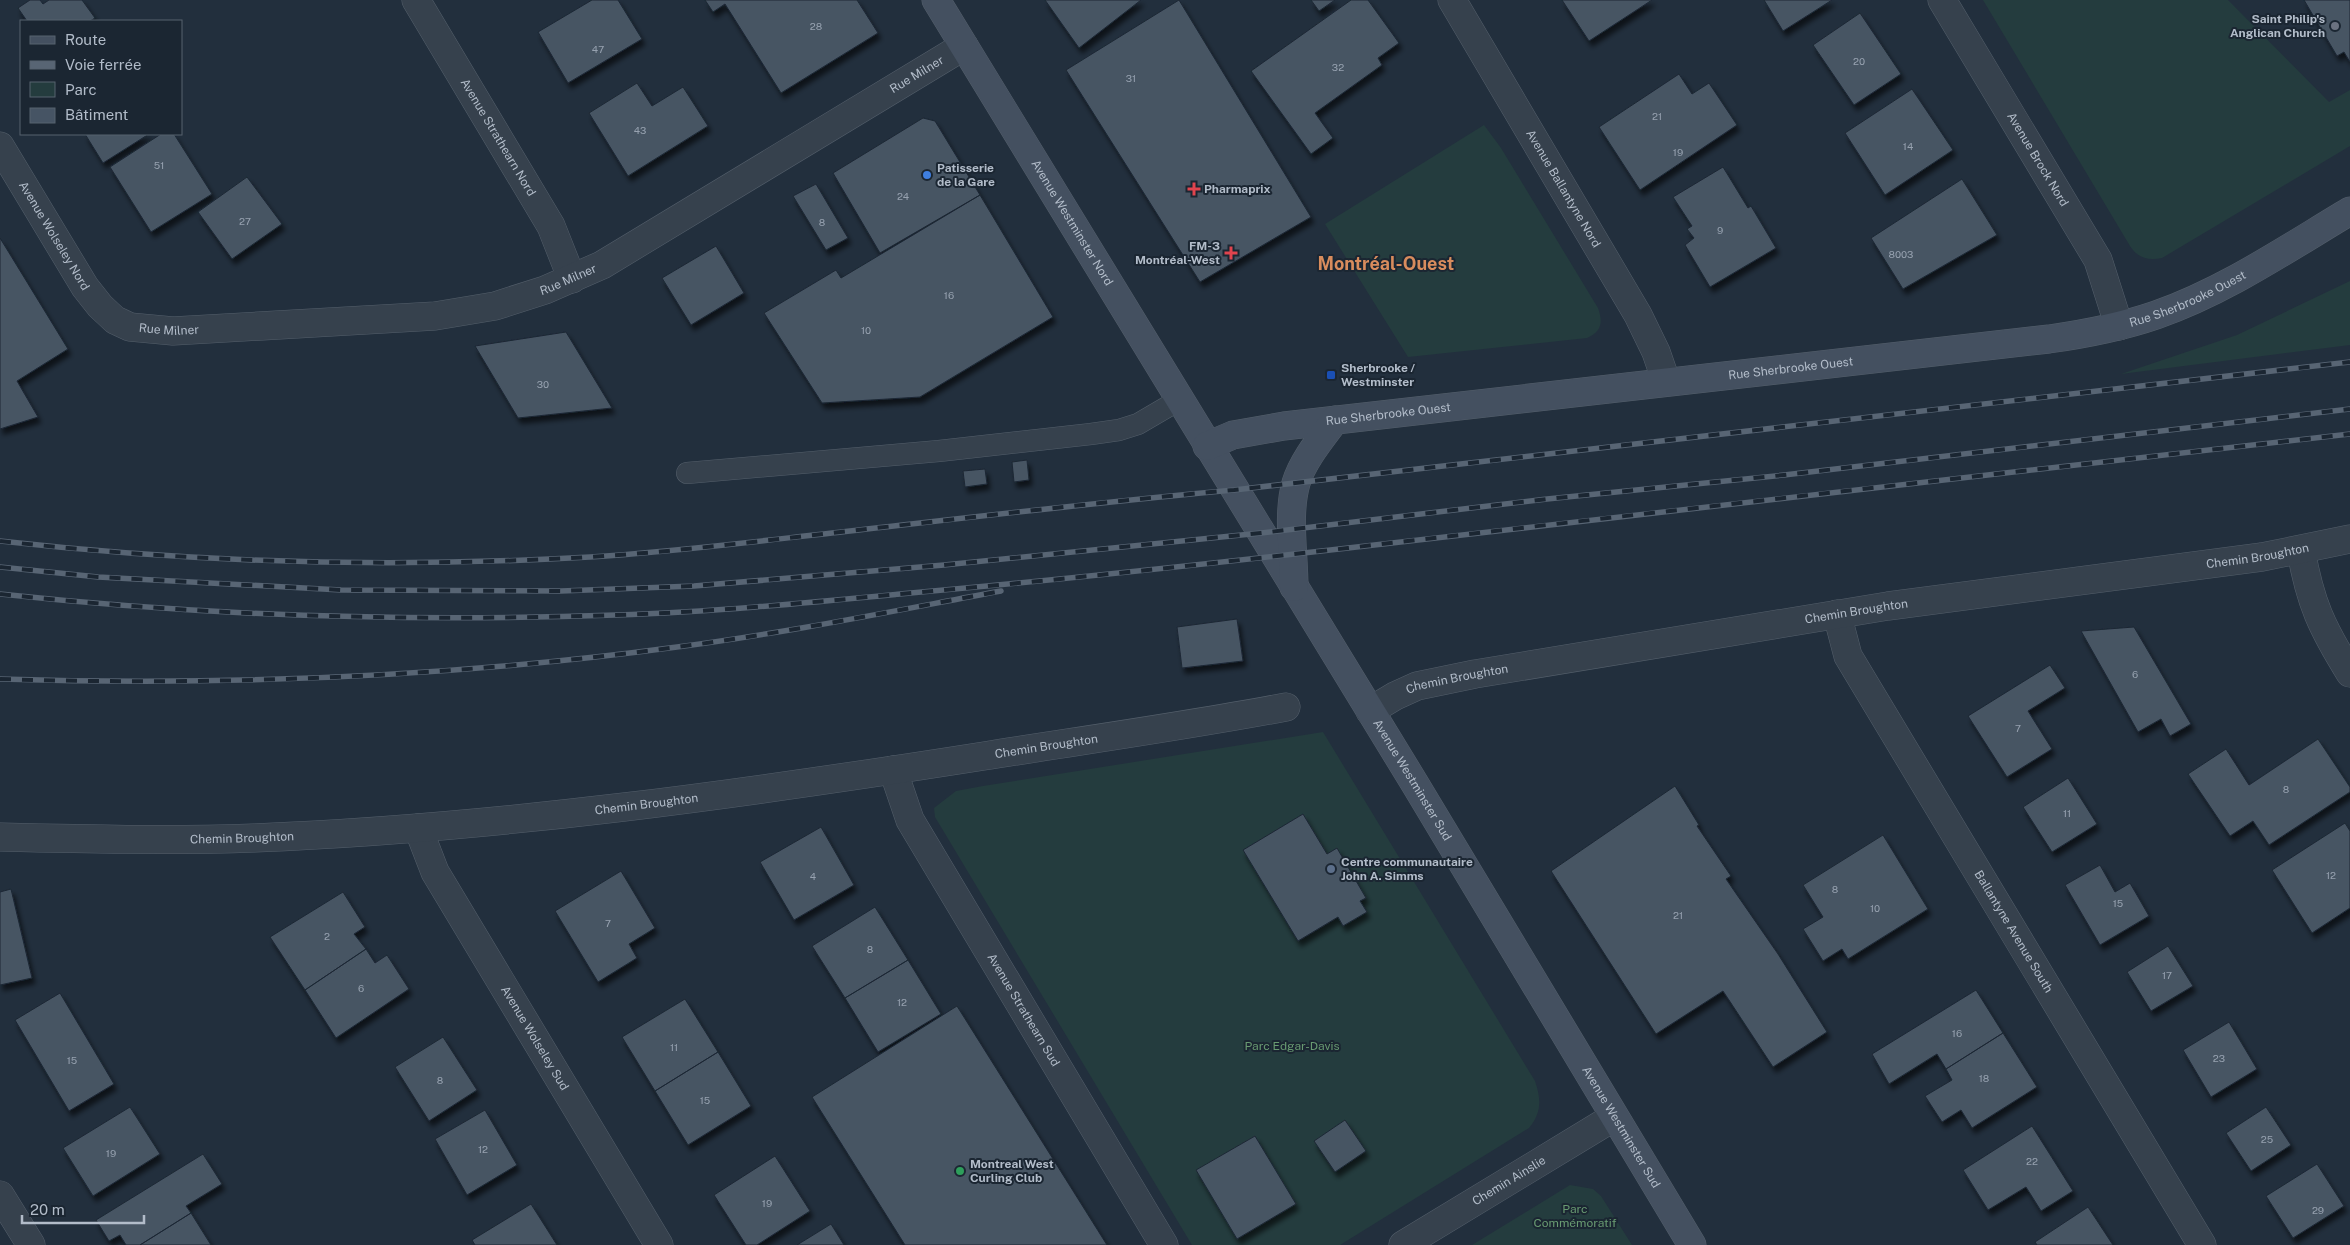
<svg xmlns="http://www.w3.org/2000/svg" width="2350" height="1245" font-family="'Public Sans',sans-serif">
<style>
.green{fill:#243c3e}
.building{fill:#465464;stroke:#1d2834;filter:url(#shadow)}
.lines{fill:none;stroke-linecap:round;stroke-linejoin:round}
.lane-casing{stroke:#545f6b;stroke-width:22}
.street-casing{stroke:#545f6b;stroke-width:29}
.secondary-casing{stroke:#545f6b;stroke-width:29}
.lane{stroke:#36414d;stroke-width:21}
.street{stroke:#36414d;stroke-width:28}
.secondary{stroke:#445060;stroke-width:28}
.rail-casing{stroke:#586574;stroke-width:5.5}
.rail{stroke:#1b2632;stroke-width:4;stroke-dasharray:11;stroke-linecap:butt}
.worship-dot{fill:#6b7280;stroke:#1b2632;stroke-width:2}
.shop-dot{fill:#3f7fe0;stroke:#1b2632;stroke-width:2}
.health-dot{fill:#e0444e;stroke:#1b2632;stroke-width:2}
.transit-dot{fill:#1a4fb4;stroke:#1b2632;stroke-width:2}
.service-dot{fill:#5c6f8a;stroke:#1b2632;stroke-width:2}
.leisure-dot{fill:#2e9e5b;stroke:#1b2632;stroke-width:2}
.labels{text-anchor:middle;stroke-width:4;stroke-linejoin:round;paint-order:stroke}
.number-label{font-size:10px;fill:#97a2b0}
.poi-label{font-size:12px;font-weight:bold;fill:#b2bcc9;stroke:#1b2632;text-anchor:start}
.street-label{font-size:12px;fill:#b2bcc9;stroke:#1b2632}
.park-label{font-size:12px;fill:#689a71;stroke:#1b2632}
.district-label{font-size:18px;font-weight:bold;fill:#d88c5d;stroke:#1b2632}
</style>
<defs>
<filter id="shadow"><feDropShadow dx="3" dy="5.5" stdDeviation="2.5" flood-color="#0009"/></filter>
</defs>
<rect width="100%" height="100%" fill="#222f3d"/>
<path class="green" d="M1983,0h245l101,102 21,-12v56l-188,112c-14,3 -24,0 -32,-12z
M1484,125l17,23 97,160c5,14 4,23 -11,30l-179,19 -83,-133z
M2350,281v64l-229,29 116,-39z
M1323,732l212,349c6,18 7,31 -6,47l-189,117h-148l-257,-428 -1,-9 22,-17 27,-5z
M1570,1185l23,4 8,7 31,49h-160z"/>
<path class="building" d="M30,0h10l3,4 6,-4h33l13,18 -5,3h-63l-9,-13z
M592,0h26l24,39 -74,44 -30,-51z
M705,0h152l21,33 -97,60 -56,-89 -12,8z
M1045,0h96l-62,48z
M1179,0l132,217 -111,65 -134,-212z
M1311,0h24l-16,11z
M1351,0h17l31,43 -21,15 4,7 -67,48 18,25 -22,16 -60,-83z
M1562,0h90l-63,41z
M1764,0h68l-49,31z
M2304,0h46v62l-6,-10 -7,4z
M1860,13l41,61 -47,31 -41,-60z
M1679,74l13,20 17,-11 28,42 -97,65 -41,-63z
M637,83l15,23 31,-19 25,39 -80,50 -39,-63z
M1912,89l41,61 -68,45 -40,-62z
M923,118l12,3 45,74 -100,58 -47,-80z
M85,134h64l-46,29z
M161,134h13l38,60 -61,38 -41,-65z
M1723,167l25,41 3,-2 25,42 -66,39 -25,-42 9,-7 -7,-9 5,-3 -19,-29z
M247,177l35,47 -50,35 -34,-47z
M1962,179l35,56 -94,54 -32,-51z
M816,184l32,54 -22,12 -33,-54z
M980,195l73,122 -133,80 -98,6 -58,-90 72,-43 5,8z
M0,238l68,111 -51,32 21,36 -38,12z
M716,246l28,47 -53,32 -29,-47z
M566,332l46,76 -94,10 -43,-72z
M1027,460l2,20 -15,2 -2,-20z
M985,469l2,15 -22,3 -2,-16z
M1237,619l6,42 -61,7 -5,-41z
M2134,627l57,97 -21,12 -9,-17 -23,13 -57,-101z
M2050,665l15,23 -37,23 24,38 -45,28 -39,-61z
M2318,739l32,48v5l-81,53 -16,-24 -23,15 -42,-62 38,-25 23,36z
M2068,778l29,46 -45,28 -29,-45z
M1675,786l24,39 -2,1 34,50 -5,3 52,75 49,78 -54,35 -50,-76 -67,43 -105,-163z
M1303,814l24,40 10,-6 29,50 -6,3 7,11 -24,14 -5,-9 -40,24 -55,-91z
M2345,823l5,8v77l-38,25 -40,-63z
M821,827l33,58 -60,35 -34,-58z
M1883,835l45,74 -80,50 -6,-10 -19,12 -20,-32 20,-12 -20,-32z
M2100,865l15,27 15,-9 19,33 -49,29 -35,-60z
M621,871l34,57 -26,16 8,14 -39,24 -43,-71z
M11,889l21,89 -32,7v-93z
M343,892l22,35 -11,7 12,15 -61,41 -35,-53z
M875,907l33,53 -63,38 -33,-52z
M2168,946l25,40 -42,25 -24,-39z
M366,949l9,14 12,-8 22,34 -73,49 -31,-48z
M908,960l33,54 -63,38 -33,-54z
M1976,990l27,43 -57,36 -9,-15 -48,30 -17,-30z
M60,993l54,91 -45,27 -54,-91z
M685,999l33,53 -63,39 -33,-54z
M957,1006l150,239h-202l-93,-148z
M2229,1022l28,47 -46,28 -28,-47z
M2003,1033l34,54 -65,41 -11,-18 -19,12 -17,-26 27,-16 -6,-11z
M443,1037l34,53 -48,31 -34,-54z
M718,1052l33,54 -63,39 -33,-54z
M130,1107l30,47 -67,42 -30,-48z
M2266,1107l25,38 -40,26 -25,-38z
M485,1110l32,55 -50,30 -32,-56z
M1345,1120l21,31 -31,21 -21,-31z
M2032,1126l41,65 -32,20 -15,-24 -38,23 -25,-40z
M1255,1136l41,68 -59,35 -41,-69z
M203,1154l19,30 -36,22 5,7 -51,32h-14l-6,-10 -11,6 -13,-21z
M775,1156l35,55 -53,34h-11l-32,-50z
M2317,1164l27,42 -51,32 -27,-42z
M531,1204l26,41h-82l-3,-5z
M2088,1207l25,38h-76l-2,-3z
M191,1213l20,32h-71z
M831,1224l13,21h-47z"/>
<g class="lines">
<defs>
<path id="lane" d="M687,473l252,-22 152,-17 28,-4 19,-6 41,-24"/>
<g id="street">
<path id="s1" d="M416,0l135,226 21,53"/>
<path id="s2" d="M1452,0l186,315 18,37 10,29"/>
<path id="s3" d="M1942,0l156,260 21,66"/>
<path id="s4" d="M0,146l85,141 15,19 15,14 15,7 43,4 262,-15 60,-10 50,-16 57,-25 362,-219"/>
<path d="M2301,550c9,53 21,78 49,123"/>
<path id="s5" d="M1837,614l11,42 354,589"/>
<path id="s6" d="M1370,711l25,-15 22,-10 58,-12 413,-68 374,-49 88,-18"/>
<path id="s7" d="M893,770l17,50 254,425"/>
<path id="s8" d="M418,828l17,44 224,373"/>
<path id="s9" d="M0,837c84,2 169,4 254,1 245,-10 488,-44 730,-82 101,-16 202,-30 302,-49"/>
<path d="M0,1195l31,50"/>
<path id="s10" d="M1403,1245l211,-128"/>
</g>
<g id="secondary">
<path id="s11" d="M936,0l479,784 277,461"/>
<path id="s12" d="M1207,446l26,-11 51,-9 765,-87c36,-5 72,-12 107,-24 69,-24 132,-67 194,-104"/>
<path d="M1294,587c0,-33 -7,-72 2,-104 7,-23 25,-44 39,-63"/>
</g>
</defs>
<use href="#lane" class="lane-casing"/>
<use href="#street" class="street-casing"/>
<use href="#secondary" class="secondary-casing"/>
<use href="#lane" class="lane"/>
<use href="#street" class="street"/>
<use href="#secondary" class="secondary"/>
<defs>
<path id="rail" d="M0,541c196,22 393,27 590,16 81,-5 161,-15 242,-24 134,-15 267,-31 402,-43l1116,-128
M0,567l98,10 243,13 220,1 133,-5 250,-21 317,-32 286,-34 237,-24 566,-66
M0,594c204,22 411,28 616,21 95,-3 189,-12 284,-21 149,-13 299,-29 448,-46 334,-39 668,-76 1002,-114
M0,679c226,7 453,-2 677,-32 109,-14 216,-36 324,-56"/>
</defs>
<use href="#rail" class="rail-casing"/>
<use href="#rail" class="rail"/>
</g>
<circle class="worship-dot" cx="2335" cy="26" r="5"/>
<circle class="shop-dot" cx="927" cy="175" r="5"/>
<g class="health-dot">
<path d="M1191.5 181.5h5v5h5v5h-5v5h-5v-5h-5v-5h5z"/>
<path d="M1228.5 245.5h5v5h5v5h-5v5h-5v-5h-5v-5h5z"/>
</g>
<rect class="transit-dot" x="1326" y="370" width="10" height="10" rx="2.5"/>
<circle class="service-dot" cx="1331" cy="869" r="5"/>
<circle class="leisure-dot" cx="960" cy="1171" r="5"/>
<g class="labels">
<g class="number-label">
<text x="816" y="30">28</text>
<text x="598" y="53">47</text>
<text x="1859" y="65">20</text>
<text x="1338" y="71">32</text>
<text x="1131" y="82">31</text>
<text x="1657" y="120">21</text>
<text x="640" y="134">43</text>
<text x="1908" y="150">14</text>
<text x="1678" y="156">19</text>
<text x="159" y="169">51</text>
<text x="903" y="200">24</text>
<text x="245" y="225">27</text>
<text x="822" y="226">8</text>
<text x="1720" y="234">9</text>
<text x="1901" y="258">8003</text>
<text x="949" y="299">16</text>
<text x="866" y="334">10</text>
<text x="543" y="388">30</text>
<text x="2135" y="678">6</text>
<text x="2018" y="732">7</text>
<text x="2286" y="793">8</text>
<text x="2067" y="817">11</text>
<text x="2331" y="879">12</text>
<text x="813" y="880">4</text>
<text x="1835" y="893">8</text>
<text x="2118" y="907">15</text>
<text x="1875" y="912">10</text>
<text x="1678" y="919">21</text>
<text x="608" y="927">7</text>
<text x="327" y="940">2</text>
<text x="870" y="953">8</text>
<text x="2167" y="979">17</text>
<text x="361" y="992">6</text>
<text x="902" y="1006">12</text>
<text x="1957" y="1037">16</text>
<text x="674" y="1051">11</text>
<text x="2219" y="1062">23</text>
<text x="72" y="1064">15</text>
<text x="1984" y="1082">18</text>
<text x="440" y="1084">8</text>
<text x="705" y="1104">15</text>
<text x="2267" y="1143">25</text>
<text x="483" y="1153">12</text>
<text x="111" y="1157">19</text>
<text x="2032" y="1165">22</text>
<text x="767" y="1207">19</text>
<text x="2318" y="1214">29</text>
</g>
<g class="poi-label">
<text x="2325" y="23" text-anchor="end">Saint Philip's<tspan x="2325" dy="14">Anglican Church</tspan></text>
<text x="937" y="172">Patisserie<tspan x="937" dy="14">de la Gare</tspan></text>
<text x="1204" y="193">Pharmaprix</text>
<text x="1220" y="250" text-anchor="end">FM-3<tspan x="1220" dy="14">Montréal-West</tspan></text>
<text x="1341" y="372">Sherbrooke /<tspan x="1341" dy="14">Westminster</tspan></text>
<text x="1341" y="866">Centre communautaire<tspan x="1341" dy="14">John A. Simms</tspan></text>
<text x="970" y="1168">Montreal West<tspan x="970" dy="14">Curling Club</tspan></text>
</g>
<g class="street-label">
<text dy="4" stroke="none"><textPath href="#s4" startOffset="1075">Rue Milner</textPath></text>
<text dy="4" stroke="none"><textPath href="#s1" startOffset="160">Avenue Strathearn Nord</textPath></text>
<text dy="4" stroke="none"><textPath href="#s3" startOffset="186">Avenue Brock Nord</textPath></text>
<text dy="4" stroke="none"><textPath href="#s2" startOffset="219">Avenue Ballantyne Nord</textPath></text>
<text dy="4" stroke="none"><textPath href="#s11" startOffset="261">Avenue Westminster Nord</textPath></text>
<text dy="4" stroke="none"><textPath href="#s4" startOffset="105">Avenue Wolseley Nord</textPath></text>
<text dy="4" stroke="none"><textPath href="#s4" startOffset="670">Rue Milner</textPath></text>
<text dy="4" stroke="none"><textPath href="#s12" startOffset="995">Rue Sherbrooke Ouest</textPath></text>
<text dy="4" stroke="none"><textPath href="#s4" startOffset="265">Rue Milner</textPath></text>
<text dy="4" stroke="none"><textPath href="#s12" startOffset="590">Rue Sherbrooke Ouest</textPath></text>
<text dy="4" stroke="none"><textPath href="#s12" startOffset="185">Rue Sherbrooke Ouest</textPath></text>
<text dy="4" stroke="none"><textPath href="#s6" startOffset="904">Chemin Broughton</textPath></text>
<text dy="4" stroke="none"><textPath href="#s6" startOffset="499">Chemin Broughton</textPath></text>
<text dy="4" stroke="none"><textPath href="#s6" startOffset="94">Chemin Broughton</textPath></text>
<text dy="4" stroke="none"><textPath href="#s9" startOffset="1052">Chemin Broughton</textPath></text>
<text dy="4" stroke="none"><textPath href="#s11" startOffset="914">Avenue Westminster Sud</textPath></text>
<text dy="4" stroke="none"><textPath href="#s9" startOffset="648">Chemin Broughton</textPath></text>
<text dy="4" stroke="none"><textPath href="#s9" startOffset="242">Chemin Broughton</textPath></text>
<text dy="4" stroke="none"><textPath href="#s5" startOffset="365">Ballantyne Avenue South</textPath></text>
<text dy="4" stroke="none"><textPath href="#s7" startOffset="274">Avenue Strathearn Sud</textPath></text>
<text dy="4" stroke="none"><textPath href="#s8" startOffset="241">Avenue Wolseley Sud</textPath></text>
<text dy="4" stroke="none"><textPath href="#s11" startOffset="1319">Avenue Westminster Sud</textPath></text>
<text dy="4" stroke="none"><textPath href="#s10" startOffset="124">Chemin Ainslie</textPath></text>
</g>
<g class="park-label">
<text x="1292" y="1050">Parc Edgar-Davis</text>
<text x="1575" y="1213">Parc<tspan x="1575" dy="14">Commémoratif</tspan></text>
</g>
<g class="district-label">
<text x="1386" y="270">Montréal-Ouest</text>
</g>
</g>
<rect x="20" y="20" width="162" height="115" fill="#1b2632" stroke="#57626e"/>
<rect x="30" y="36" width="25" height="8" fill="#445060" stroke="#57626e"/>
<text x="65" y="45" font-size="15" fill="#b2bcc9">Route</text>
<rect x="30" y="61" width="25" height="8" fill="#586574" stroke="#57626e"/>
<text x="65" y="70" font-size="15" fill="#b2bcc9">Voie ferrée</text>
<rect x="30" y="82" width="25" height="15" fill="#243c3e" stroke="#57626e"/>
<text x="65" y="95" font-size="15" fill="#b2bcc9">Parc</text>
<rect x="30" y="108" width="25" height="15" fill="#465464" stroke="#57626e"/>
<text x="65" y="120" font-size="15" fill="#b2bcc9">Bâtiment</text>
<path d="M22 1215v8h122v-8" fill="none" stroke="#b2bcc9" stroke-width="2.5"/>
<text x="30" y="1215" font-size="15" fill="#b2bcc9" stroke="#1b2632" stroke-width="4" paint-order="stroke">20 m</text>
</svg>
